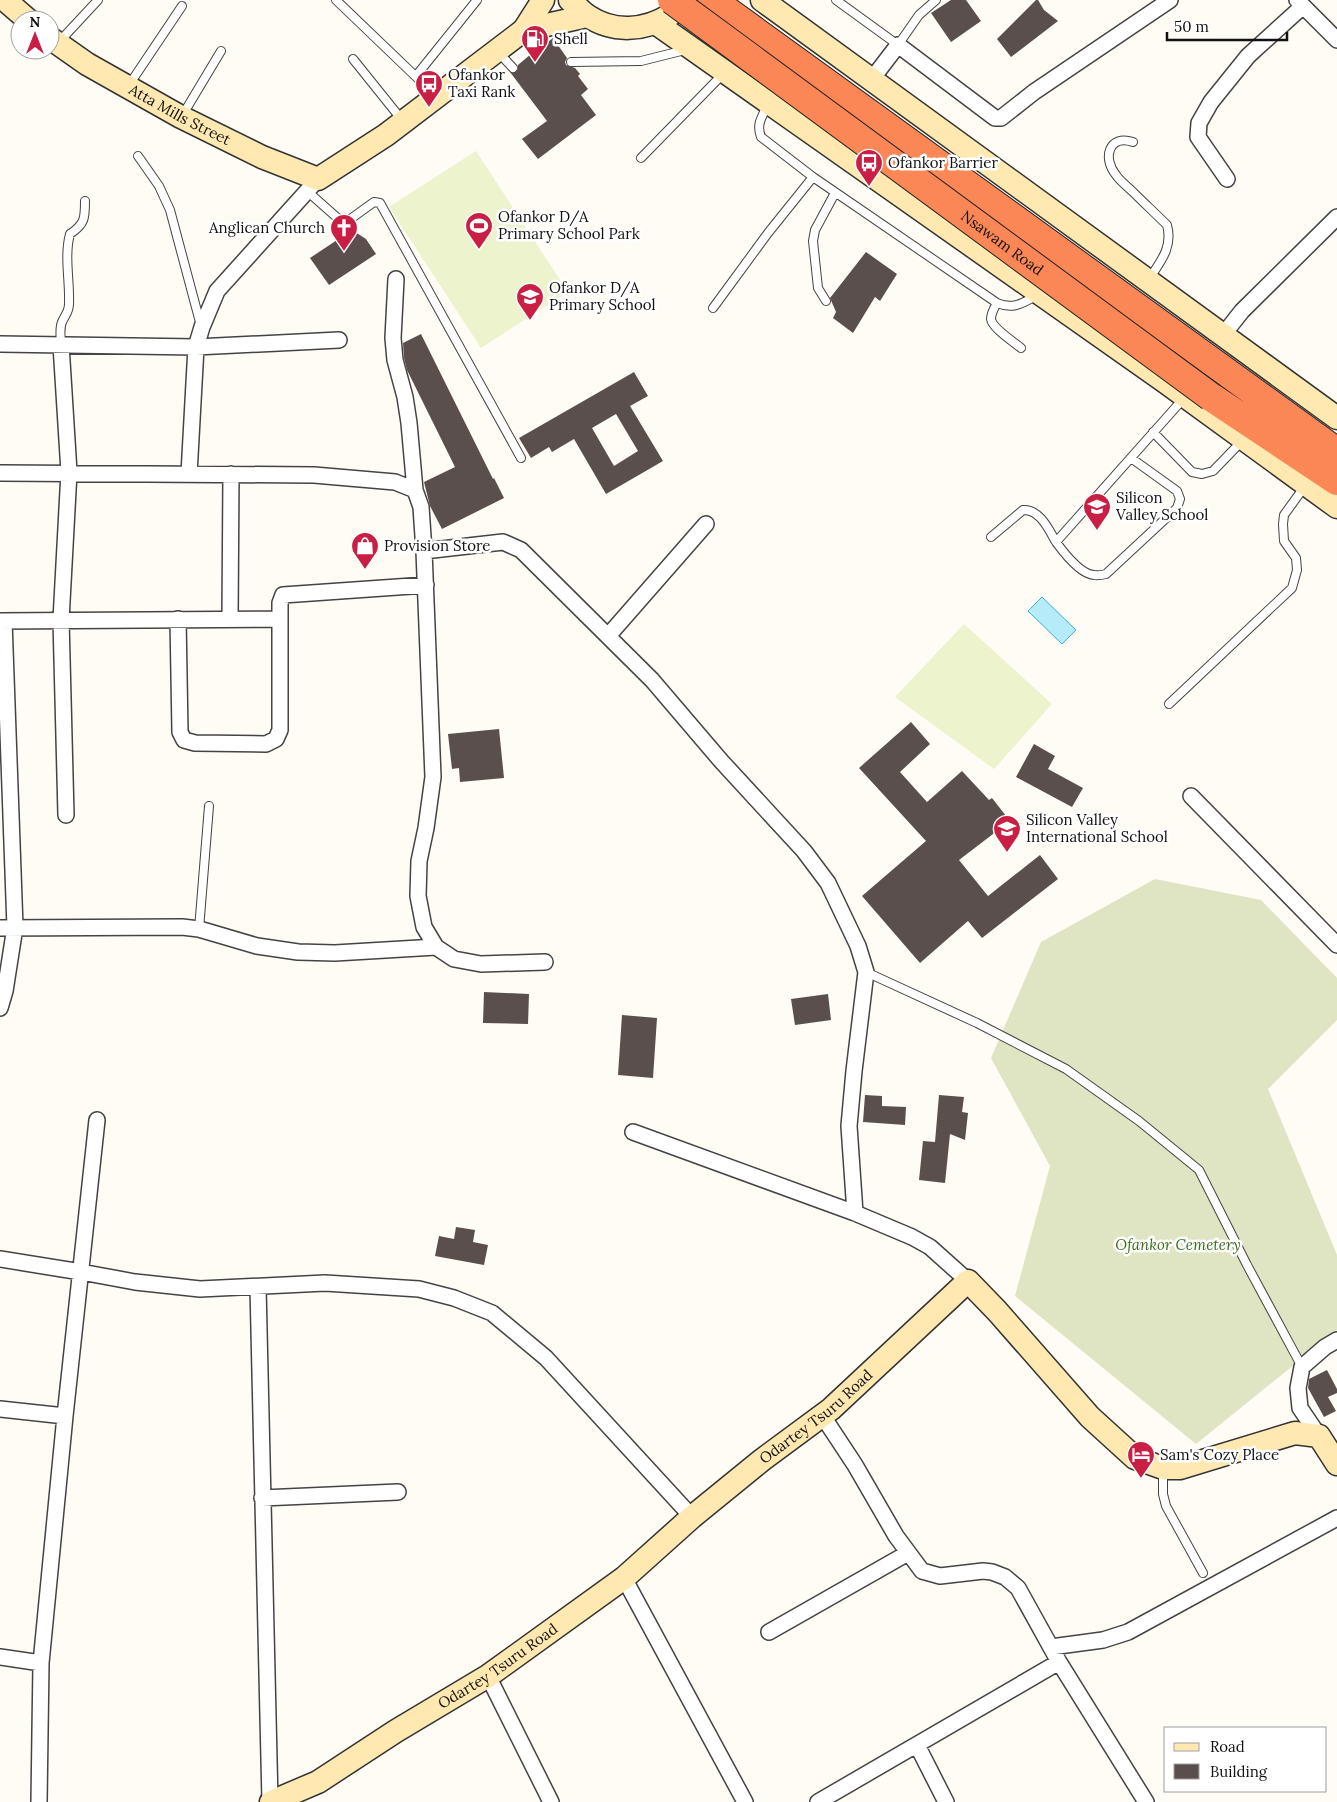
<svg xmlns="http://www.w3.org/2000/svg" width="1337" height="1802" font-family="Lora,serif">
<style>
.cemetery{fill:#dfe4c2}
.pitch{fill:#edf3cd}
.water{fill:#b6ecfa;stroke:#39b1d5}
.building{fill:#5a4f4c;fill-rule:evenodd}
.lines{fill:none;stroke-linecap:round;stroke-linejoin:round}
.lane-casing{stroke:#444;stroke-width:10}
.street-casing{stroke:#444;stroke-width:18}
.secondary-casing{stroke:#333;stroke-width:25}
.highway-casing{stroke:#222;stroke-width:30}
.lane{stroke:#fff;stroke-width:8}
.street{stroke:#fff;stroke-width:15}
.secondary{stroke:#ffe9b0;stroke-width:22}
.highway{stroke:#fb8656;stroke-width:28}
.highway-bridge-casing{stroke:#222;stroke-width:30;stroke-linecap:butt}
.highway-bridge{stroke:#fb8656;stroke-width:28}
.labels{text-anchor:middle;stroke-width:5;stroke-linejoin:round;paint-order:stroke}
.poi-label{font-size:15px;fill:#111;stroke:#fff;text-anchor:start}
.street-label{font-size:15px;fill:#111;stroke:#fff}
.park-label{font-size:15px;font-style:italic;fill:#3b6e1c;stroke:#fff}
</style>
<rect width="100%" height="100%" fill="#fffbf5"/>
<path class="cemetery" d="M1155,879l106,21 76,78v42l-69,69 69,166v75l-141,114 -181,-148 35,-130 -59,-108 50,-116z"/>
<path class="pitch" d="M476,151l92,141 -87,56 -92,-141z
M964,624l88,80 -58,65 -99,-72z"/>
<path class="water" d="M1042,597l34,33 -14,14 -34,-33z"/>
<path class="building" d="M951,0h15l15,21 -30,21 -20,-29z
M1036,0h2l6,10 14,11 -47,36 -14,-18z
M553,38l14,20 -2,4 1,3 9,3 5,6 -2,2 10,13 -7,6 15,20 -58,44 -16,-20 25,-18 -37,-49h6l2,-3v-4l13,-11 4,2 4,-1 2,-3 -1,-4z
M352,230l14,9 10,15 -47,31 -19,-27z
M866,252l31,22 -17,27 -5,-4 -22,36 -20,-15 3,-6 -6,-14z
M421,334l72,145 1,-1 10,20 -62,31 -12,-23 -6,-24 31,-15 -48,-97 -3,-12 -1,-15z
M634,372l14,24 -18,10 33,55 -57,33 -32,-55 -22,13 -3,-5 -18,11 -12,-20zM616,414l22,37 -24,15 -22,-38z
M911,722l19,22 -30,28 27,30 35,-31 27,29 3,-2 18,23 -51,39 29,36 52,-41 18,24 -76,59 -14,-17 -48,42 -58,-67 64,-55 -67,-73z
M499,729l5,49 -44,4 -1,-14 -7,1 -4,-35z
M1034,744l21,12 -7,13 35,19 -11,19 -56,-30z
M484,992l45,2 -1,30 -45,-1z
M828,994l3,26 -36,5 -4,-26z
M622,1015l35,3 -4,60 -35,-3z
M865,1095l17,1v10l24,1 -1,18 -42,-3z
M939,1095l25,2 -2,15 6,1 -3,27 -15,-6 -5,49 -26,-3 4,-39 12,1z
M456,1227l19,3 -2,12 15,3 -4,20 -49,-9 4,-20 15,3z
M1327,1370l10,19v4l-9,4 8,14 -12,6 -16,-29 1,-9z"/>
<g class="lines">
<defs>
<path id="lane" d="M336,0l99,95
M836,0l62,45 21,-30 17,-15
M520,34l16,17
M59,42l39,-42
M498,52l15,16
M353,59l49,61
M571,62l70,-1 44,-11
M416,76l61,-76
M129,85l53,-79
M768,104c-6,13 -12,20 -7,33l52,40 184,126c17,7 25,0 41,-8
M182,116l39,-65
M1133,142c-24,-8 -31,16 -17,33 4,6 11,11 17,17 11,11 23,22 34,33 6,22 -6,36 -18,54
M138,156l21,30 11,24 31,116
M641,158l83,-85
M307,191l35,31 7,-2 25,-18 6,1 141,255
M826,301l-8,-13 -5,-47 2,-11 20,-37
M997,303c-3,5 -6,10 -6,16 1,9 23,23 30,29
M713,308l55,-75 45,-56
M61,345c0,-7 -2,-16 1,-23 3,-7 7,-10 7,-18 1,-23 -5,-48 1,-70 15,-10 15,-16 15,-33
M1153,432l39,40 10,2 11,-3 30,-31
M991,537l32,-27c17,-1 26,20 33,32l128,-144
M1056,542c8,11 24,32 38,33 4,1 8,0 12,-1l71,-66 3,-9 -3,-8 -46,-33
M1169,704l123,-116 5,-18 -1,-12 -12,-17 -1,-17 1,-9 21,-29
M199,929l10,-123
M866,972l111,51 89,46 73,52 60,49 48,95 55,102
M1163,1470v24l3,12 37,67"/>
<path id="street" d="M1297,0l40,40
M872,79l26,-34 97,73h6l33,-26 136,-92
M1227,179l-29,-42 1,-14 12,-21 37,-46 55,-50
M396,279l-3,59 2,22 10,37 4,26 6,67
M1223,335l19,-24 95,-94
M0,344l196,3 143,-7
M61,345l8,127 -8,148 5,195
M0,473l314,2 81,7 20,8 6,17 3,44 9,226 -7,51 -7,33 -1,35 6,31 12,20 18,12 27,5 64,-2
M189,474l7,-127 6,-20 15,-36 101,-112
M424,551l79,-9 18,8 131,130 70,82 82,89 24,32 30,63 8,26 -12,99 -5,55 6,87
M178,619l2,113 4,8 11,3 71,1 10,-5 4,-9v-127l3,-8 143,-10
M230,619l1,-145
M0,621l280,-2
M608,636l98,-112
M1191,796l146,149
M0,928l182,-1 17,2 58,17 41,6 37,1 101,-6
M0,1008l5,-17 10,-64 -11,-306
M633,1132l222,81 57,24 18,10 38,34
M0,1259l81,13 54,10 65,7 125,-6 94,6 35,9 38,15 54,45 146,159
M258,1287l12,515
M0,1409l65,7
M822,1415l33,50 41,71 26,35 18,5 43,-5 9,1 13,5 13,11 41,74 87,140
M1319,1436l-19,-28 -2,-20 4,-21 23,-20 12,-7
M262,1498l136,-6
M624,1578l121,224
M769,1632l139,-79
M1051,1647l52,-7 25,-8 209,-114
M0,1657l41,6
M488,1676l63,126
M917,1745l29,57
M39,1802l2,-139 24,-247 32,-296
M818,1802l241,-140"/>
<g id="secondary">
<path d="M5,0l23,20"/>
<path d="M570,0c6,5 11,12 18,16 25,17 57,15 82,-1"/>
<path d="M762,0l575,418"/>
<path d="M657,24l507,357 173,126"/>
<path d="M524,30l63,-14"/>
<path id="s1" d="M50,38l37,26 94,53 81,40 56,22 68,-44 138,-105 19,-30"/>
<path id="s2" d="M271,1802l47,-20 78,-51 92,-55 136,-98 68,-61 70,-57 69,-51 137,-128 29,30 93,106 45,41 28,10h17l115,-35 24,3 18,28"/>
</g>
<path id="highway" d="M712,0l625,452
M1211,397l126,84"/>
</defs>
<use href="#lane" class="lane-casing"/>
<use href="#street" class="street-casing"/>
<use href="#secondary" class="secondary-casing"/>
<use href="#highway" class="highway-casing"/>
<use href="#lane" class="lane"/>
<use href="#street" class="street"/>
<use href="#secondary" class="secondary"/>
<use href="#highway" class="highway"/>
<defs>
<g id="highway-bridge">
<path id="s3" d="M672,0l539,397"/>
</g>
</defs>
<use href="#highway-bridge" class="highway-bridge-casing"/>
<use href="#highway-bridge" class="highway-bridge"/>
</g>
<defs>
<symbol id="fuel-pin" viewBox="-11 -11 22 30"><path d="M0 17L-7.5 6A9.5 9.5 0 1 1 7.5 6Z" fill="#ca1f44" stroke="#fff"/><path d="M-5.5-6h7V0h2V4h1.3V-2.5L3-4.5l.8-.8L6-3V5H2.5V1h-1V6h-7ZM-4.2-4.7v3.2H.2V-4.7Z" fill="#fff"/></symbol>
<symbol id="bus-pin" viewBox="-11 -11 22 30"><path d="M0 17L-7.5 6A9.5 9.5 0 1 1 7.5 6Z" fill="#ca1f44" stroke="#fff"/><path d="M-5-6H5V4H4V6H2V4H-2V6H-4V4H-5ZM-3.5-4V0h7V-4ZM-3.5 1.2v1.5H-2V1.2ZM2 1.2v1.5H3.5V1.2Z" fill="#fff"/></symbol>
<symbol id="stadium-pin" viewBox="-11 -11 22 30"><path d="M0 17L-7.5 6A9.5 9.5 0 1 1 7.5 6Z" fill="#ca1f44" stroke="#fff"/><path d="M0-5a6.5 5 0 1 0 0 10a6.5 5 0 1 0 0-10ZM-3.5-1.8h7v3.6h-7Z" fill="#fff"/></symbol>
<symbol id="church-pin" viewBox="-11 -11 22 30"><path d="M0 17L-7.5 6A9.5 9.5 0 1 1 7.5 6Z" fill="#ca1f44" stroke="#fff"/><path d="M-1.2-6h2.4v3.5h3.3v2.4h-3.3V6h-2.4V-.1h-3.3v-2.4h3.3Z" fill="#fff"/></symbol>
<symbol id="school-pin" viewBox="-11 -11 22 30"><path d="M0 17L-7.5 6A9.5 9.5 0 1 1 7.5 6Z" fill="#ca1f44" stroke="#fff"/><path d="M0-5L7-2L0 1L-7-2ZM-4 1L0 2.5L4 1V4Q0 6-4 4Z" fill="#fff"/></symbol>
<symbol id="shop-pin" viewBox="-11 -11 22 30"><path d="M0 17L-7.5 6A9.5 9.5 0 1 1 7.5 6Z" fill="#ca1f44" stroke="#fff"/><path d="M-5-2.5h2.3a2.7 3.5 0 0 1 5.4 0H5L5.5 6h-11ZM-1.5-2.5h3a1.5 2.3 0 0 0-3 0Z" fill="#fff"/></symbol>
<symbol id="hotel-pin" viewBox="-11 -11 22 30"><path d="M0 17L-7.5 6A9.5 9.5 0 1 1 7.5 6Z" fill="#ca1f44" stroke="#fff"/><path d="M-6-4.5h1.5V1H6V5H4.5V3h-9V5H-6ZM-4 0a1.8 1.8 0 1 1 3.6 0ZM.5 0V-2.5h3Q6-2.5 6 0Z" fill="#fff"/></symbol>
</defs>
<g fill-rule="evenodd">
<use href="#fuel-pin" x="519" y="23" width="32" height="43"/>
<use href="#bus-pin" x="413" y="68" width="32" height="43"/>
<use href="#bus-pin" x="853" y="147" width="32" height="43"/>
<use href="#stadium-pin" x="463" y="210" width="32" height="43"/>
<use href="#church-pin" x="328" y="212" width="32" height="43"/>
<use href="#school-pin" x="514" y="281" width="32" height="43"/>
<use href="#school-pin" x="1081" y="491" width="32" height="43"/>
<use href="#shop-pin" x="349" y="530" width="32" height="43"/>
<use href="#school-pin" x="991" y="813" width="32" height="43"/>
<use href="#hotel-pin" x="1125" y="1439" width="32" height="43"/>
</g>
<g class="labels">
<g class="poi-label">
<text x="554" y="44">Shell</text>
<text x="448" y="80">Ofankor<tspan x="448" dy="17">Taxi Rank</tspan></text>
<text x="888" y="168">Ofankor Barrier</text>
<text x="498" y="222">Ofankor D/A<tspan x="498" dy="17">Primary School Park</tspan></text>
<text x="325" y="233" text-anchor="end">Anglican Church</text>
<text x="549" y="293">Ofankor D/A<tspan x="549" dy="17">Primary School</tspan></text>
<text x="1116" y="503">Silicon<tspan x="1116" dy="17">Valley School</tspan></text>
<text x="384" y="551">Provision Store</text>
<text x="1026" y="825">Silicon Valley<tspan x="1026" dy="17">International School</tspan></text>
<text x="1160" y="1460">Sam's Cozy Place</text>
</g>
<g class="street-label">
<text dy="5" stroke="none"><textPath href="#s1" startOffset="151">Atta Mills Street</textPath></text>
<text dy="5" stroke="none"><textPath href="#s3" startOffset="410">Nsawam Road</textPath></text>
<text dy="5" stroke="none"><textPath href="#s2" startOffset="670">Odartey Tsuru Road</textPath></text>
<text dy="5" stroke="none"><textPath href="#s2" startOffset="265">Odartey Tsuru Road</textPath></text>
</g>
<g class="park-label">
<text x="1178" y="1250">Ofankor Cemetery</text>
</g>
</g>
<rect x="1164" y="1727" width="162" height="65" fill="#ffffff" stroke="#a0a0a0"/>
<rect x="1174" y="1743" width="25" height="8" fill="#ffe9b0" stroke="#a0a0a0"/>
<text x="1210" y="1752" font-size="15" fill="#111111">Road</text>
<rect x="1174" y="1764" width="25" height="15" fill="#5a4f4c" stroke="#a0a0a0"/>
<text x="1210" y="1777" font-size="15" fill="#111111">Building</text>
<g transform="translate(35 35)"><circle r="24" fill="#ffffff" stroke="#a0a0a0"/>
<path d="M0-4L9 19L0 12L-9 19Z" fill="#ca1f44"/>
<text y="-8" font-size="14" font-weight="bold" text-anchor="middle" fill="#111111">N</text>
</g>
<path d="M1167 32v8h120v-8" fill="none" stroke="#111111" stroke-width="2.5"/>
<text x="1174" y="32" font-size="15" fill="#111111" stroke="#ffffff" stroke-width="4" paint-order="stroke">50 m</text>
</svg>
